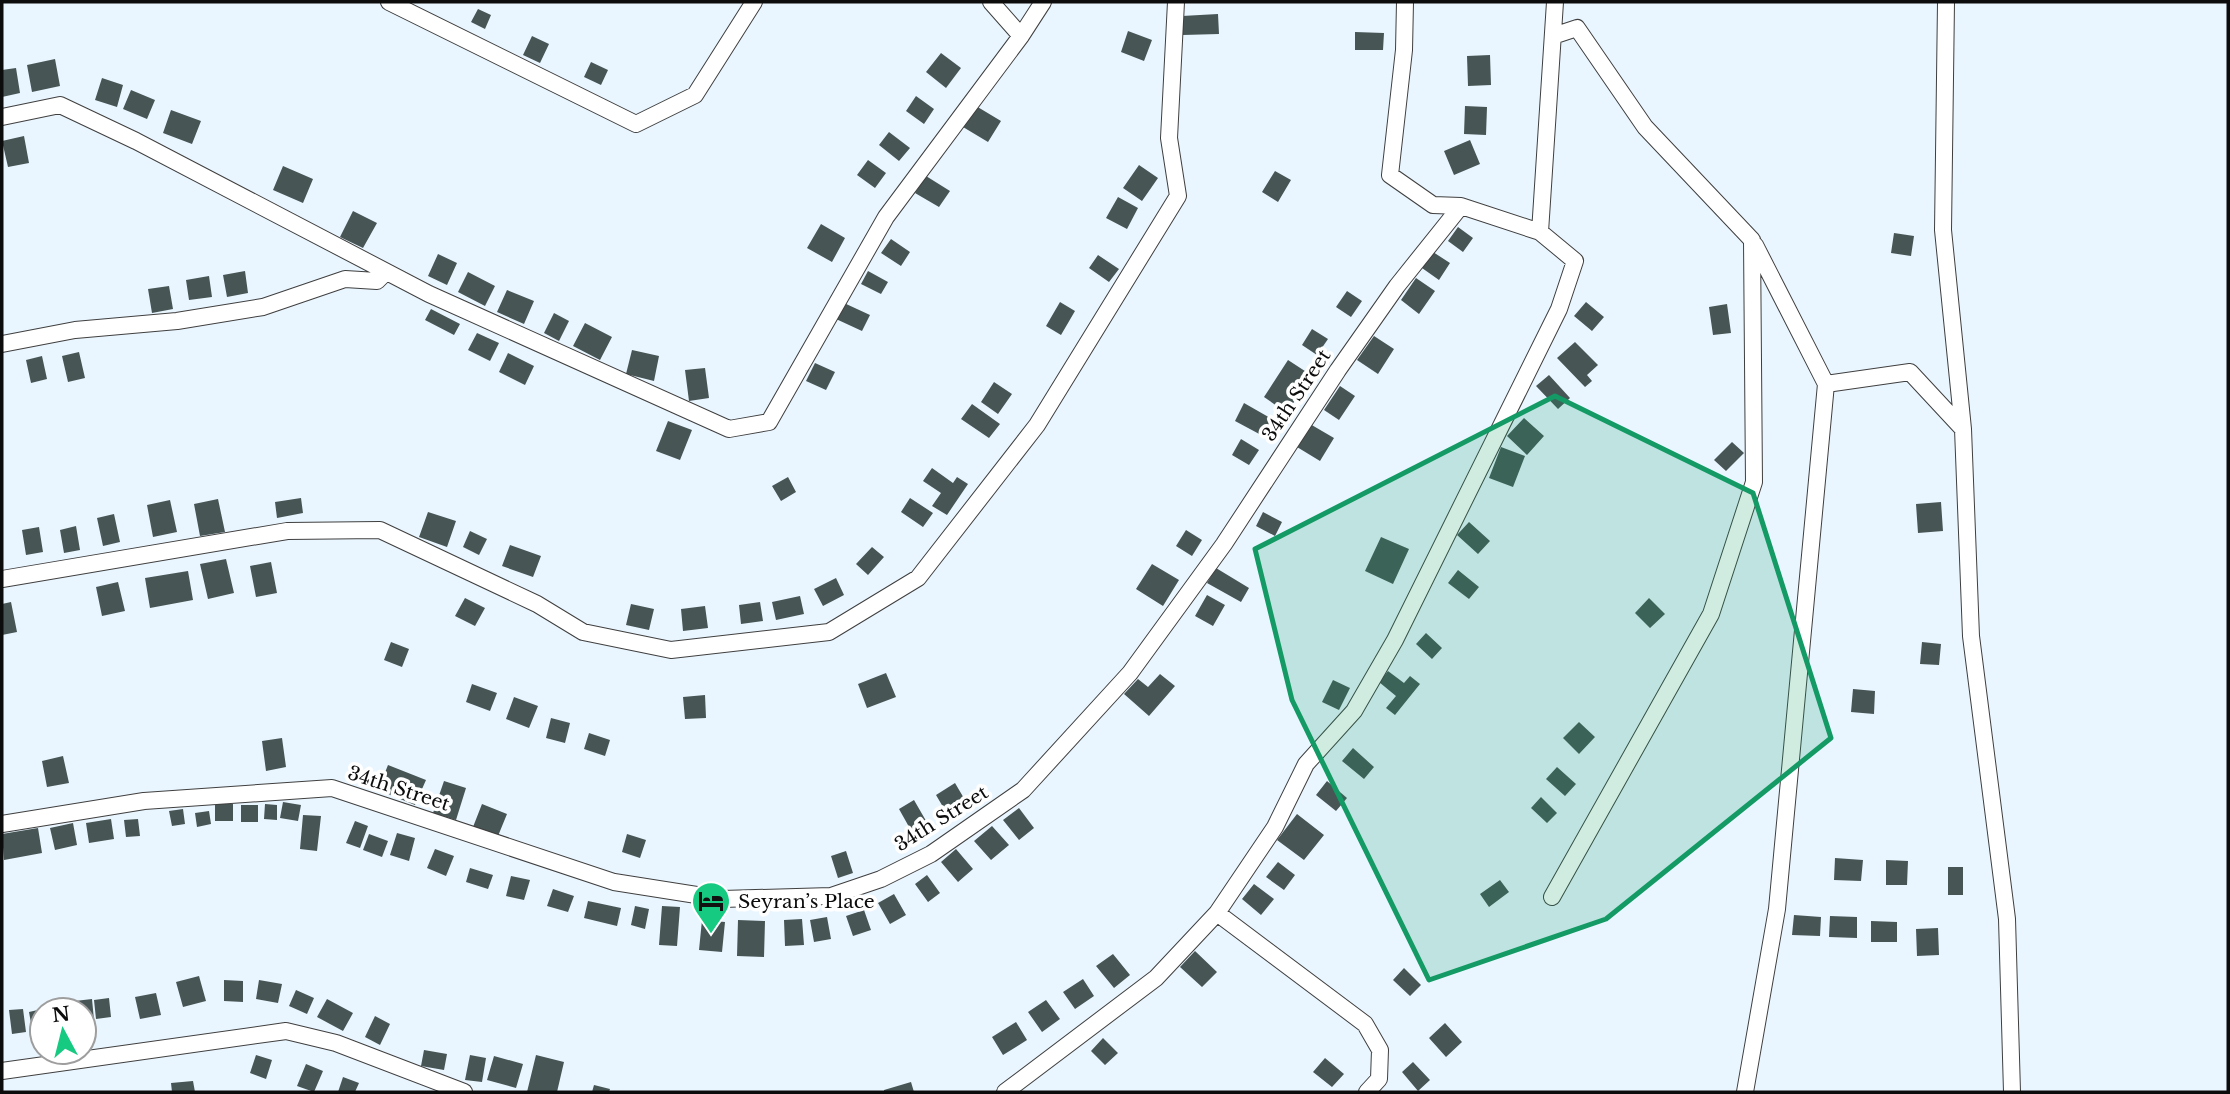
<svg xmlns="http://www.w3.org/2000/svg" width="2230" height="1094" font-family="'Libre Baskerville',serif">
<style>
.building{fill:#475555}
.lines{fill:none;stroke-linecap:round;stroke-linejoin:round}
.street-casing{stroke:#3f3f3f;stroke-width:18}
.street{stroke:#fff;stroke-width:16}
.marked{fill:#149a64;fill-opacity:0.2;stroke:#149a64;stroke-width:5;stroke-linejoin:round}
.labels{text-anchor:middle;stroke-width:7;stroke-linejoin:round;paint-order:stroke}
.street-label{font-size:19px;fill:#0c0c0c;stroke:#fff}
.poi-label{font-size:19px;fill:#0c0c0c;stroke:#fff;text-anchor:start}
</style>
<rect width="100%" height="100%" fill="#eaf6ff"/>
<path class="building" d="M478,9l13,6 -6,14 -14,-7z
M1218,14l1,20 -36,1 -1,-19z
M1128,31l24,9 -8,21 -23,-9z
M1355,32l29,1 -1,17h-28z
M532,36l17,8 -9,19 -17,-8z
M941,53l20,15 -15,20 -20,-16z
M1490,55l1,30 -23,1 -1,-30z
M55,59l5,27 -28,6 -5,-27z
M591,62l17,8 -7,15 -17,-8z
M16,68l4,25 -18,4v-27z
M102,78l21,7 -6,22 -22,-7z
M131,90l24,10 -8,19 -24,-10z
M916,96l18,13 -10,15 -18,-13z
M976,106l25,15 -13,21 -25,-15z
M1465,106l22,1 -1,28 -22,-1z
M171,110l30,11 -9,23 -29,-11z
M889,132l21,16 -11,13 -20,-16z
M24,136l5,27 -21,4 -6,-26z
M1470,140l10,24 -26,11 -10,-24z
M868,160l18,13 -11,15 -18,-13z
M1139,165l19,13 -16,23 -19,-13z
M283,166l30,13 -10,24 -30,-13z
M1275,171l16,9 -13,22 -16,-10z
M926,176l24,15 -11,16 -24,-14z
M1118,197l20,11 -11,21 -21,-11z
M353,211l24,12 -14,25 -23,-11z
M821,224l24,14 -13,24 -25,-14z
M1458,227l15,11 -10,14 -15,-11z
M1894,233l20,3 -3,20 -20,-3z
M891,239l19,13 -9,14 -20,-13z
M1433,252l17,11 -11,17 -17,-12z
M438,254l19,9 -10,22 -19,-9z
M1098,255l21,14 -10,13 -20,-14z
M245,271l3,22 -21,4 -4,-22z
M868,271l20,11 -7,12 -20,-10z
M468,272l27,14 -10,20 -27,-14z
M209,276l3,21 -23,3 -3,-20z
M1416,278l19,13 -16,23 -18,-14z
M169,286l4,23 -21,4 -4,-24z
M507,290l27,11 -10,23 -27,-12z
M1347,291l15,10 -11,16 -15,-10z
M1060,302l15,9 -14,24 -15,-9z
M1586,302l18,15 -12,14 -18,-15z
M844,303l26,12 -8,16 -26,-12z
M1727,304l4,29 -18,2 -4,-28z
M431,309l29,15 -6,11 -29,-15z
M554,313l15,8 -10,20 -15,-8z
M585,323l27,14 -12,23 -27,-14z
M1312,329l16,10 -11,16 -15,-10z
M477,333l22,10 -9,18 -22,-11z
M1374,336l20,13 -16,25 -21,-14z
M1575,342l23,23 -11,10 5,6 -7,6 -28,-29z
M632,350l27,6 -5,25 -28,-7z
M79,352l6,26 -17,4 -6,-26z
M508,353l26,13 -9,19 -26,-13z
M42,356l5,23 -16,4 -5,-23z
M1288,360l23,15 -24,38 -23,-16z
M815,363l20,9 -9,18 -20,-9z
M705,368l4,30 -20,3 -4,-31z
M1549,375l21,23 -12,11 -22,-23z
M994,382l18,12 -14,20 -17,-12z
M1340,386l15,10 -16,24 -15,-10z
M1244,403l28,16 -9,17 -28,-15z
M972,404l28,20 -11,14 -28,-19z
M1524,418l20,18 -17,19 -20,-19z
M668,421l24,9 -12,30 -24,-9z
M1310,424l24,14 -14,23 -23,-14z
M1241,439l18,11 -10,15 -17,-10z
M1732,442l12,11 -18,18 -12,-11z
M1501,447l24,9 -12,31 -24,-9z
M932,468l21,15 4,-6 11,7 -21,31 -15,-9 9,-13 -18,-12z
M788,477l8,15 -15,9 -9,-15z
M301,498l2,15 -26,5 -2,-16z
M910,498l23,15 -10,14 -22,-15z
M218,499l7,33 -25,4 -6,-32z
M170,500l7,32 -24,5 -6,-32z
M1941,502l2,29 -25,2 -2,-29z
M428,512l28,9 -9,26 -28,-10z
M1263,512l19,10 -7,14 -19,-10z
M114,514l6,28 -17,4 -6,-28z
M1469,522l21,19 -12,13 -21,-19z
M76,526l4,24 -16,3 -4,-23z
M39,527l4,25 -17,3 -4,-25z
M1186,530l16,10 -10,16 -16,-10z
M470,531l17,8 -8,16 -16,-8z
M1381,537l28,12 -16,35 -28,-13z
M510,545l31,11 -8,21 -31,-11z
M872,547l12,10 -16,18 -12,-11z
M226,559l8,34 -26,6 -8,-35z
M271,562l6,31 -21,4 -6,-31z
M1152,564l27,16 -16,26 -27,-17z
M1216,568l33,20 -8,14 -34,-19z
M1458,570l21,17 -10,12 -21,-16z
M188,571l5,29 -43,8 -5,-30z
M836,578l8,17 -21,11 -9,-17z
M118,582l7,29 -23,5 -6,-29z
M1207,595l18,10 -12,21 -18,-10z
M800,596l4,18 -28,6 -4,-18z
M465,598l20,10 -10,18 -20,-10z
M1649,598l16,16 -15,14 -15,-15z
M11,602l6,30 -15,3v-31z
M760,602l3,19 -22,3 -2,-19z
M631,604l23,5 -5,21 -23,-5z
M705,606l3,22 -25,3 -2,-22z
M1426,633l16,15 -10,11 -16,-15z
M391,642l18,7 -7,18 -18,-7z
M1922,642l19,2 -2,21 -19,-1z
M1388,671l16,12 6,-7 10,8 -25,31 -9,-7 10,-12 -17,-14z
M886,673l10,24 -29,11 -9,-24z
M1160,674l15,12 -26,30 -25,-22 14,-15 10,8z
M1333,680l17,8 -11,22 -17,-8z
M472,684l25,9 -7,18 -24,-9z
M1853,689l22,2 -1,23 -23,-2z
M705,695l1,23 -21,1 -2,-22z
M514,697l24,9 -9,22 -23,-9z
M551,718l19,5 -5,20 -19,-5z
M1579,722l16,15 -16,17 -16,-16z
M589,733l21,7 -5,16 -21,-7z
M282,738l4,29 -20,4 -4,-30z
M1353,748l21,19 -10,12 -22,-18z
M63,756l6,27 -22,4 -5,-26z
M388,765l38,15 -11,25 -37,-15z
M1557,767l19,17 -11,12 -19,-17z
M444,781l22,7 -10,32 -23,-7z
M1327,781l20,17 -11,13 -20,-16z
M955,783l10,17 -19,12 -10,-17z
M1541,797l16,16 -10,10 -16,-15z
M914,800l15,26 -16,8 -14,-25z
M283,802l18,3 -3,16 -18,-3z
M215,804h18v17h-18z
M265,804l12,1v15l-13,-1z
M482,804l25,10 -9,22 -25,-9z
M241,805h17v17h-17z
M1019,808l15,20 -15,12 -16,-20z
M183,809l2,15 -13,2 -3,-15z
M209,811l2,13 -14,3 -2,-14z
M1297,814l27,21 -20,25 -27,-20z
M303,815l18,1 -4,35 -17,-2z
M111,819l3,20 -25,4 -3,-20z
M138,819l2,17 -14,1 -2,-17z
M355,821l13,5 -8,22 -14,-5z
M73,823l4,22 -22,5 -5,-22z
M992,826l17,19 -18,15 -17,-19z
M38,828l4,25 -38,7 -2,-26z
M397,833l18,5 -6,23 -19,-6z
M369,834l19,7 -6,16 -19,-7z
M627,834l19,6 -6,18 -18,-6z
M435,849l19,7 -8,20 -19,-8z
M956,849l17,20 -15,13 -17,-20z
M846,851l7,22 -15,5 -7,-22z
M1835,858l28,2 -2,21 -27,-1z
M1886,860l22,1 -1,24h-21z
M1278,862l17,13 -11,15 -18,-13z
M1948,867h15v28h-15z
M470,868l23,7 -5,14 -22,-7z
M927,875l13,18 -12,9 -13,-18z
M511,876l19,4 -6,20 -18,-4z
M1500,880l9,12 -20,15 -9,-13z
M1254,884l20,15 -13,16 -19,-16z
M553,889l21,7 -6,16 -21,-6z
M894,894l12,21 -16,9 -12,-21z
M588,901l33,7 -4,18 -33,-8z
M635,906l14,3 -4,20 -14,-4z
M662,906l18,1 -3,39 -18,-1z
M864,910l7,20 -18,6 -7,-20z
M1794,915l27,2 -1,19 -28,-1z
M1830,916l27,1v21l-28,-1z
M827,917l4,22 -17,3 -4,-22z
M802,919l2,26 -19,1 -1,-26z
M702,920l23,2 -3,30 -23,-2z
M738,920l27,1 -1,36 -27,-1z
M1871,921l26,1v20h-26z
M1938,928l1,27 -22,1 -1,-27z
M1195,951l22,21 -15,15 -22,-20z
M1113,954l17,21 -16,13 -18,-22z
M1404,968l17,17 -11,11 -17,-16z
M199,976l7,25 -23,6 -7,-25z
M1083,979l11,17 -19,13 -12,-17z
M224,980l19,1v21l-19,-1z
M259,980l23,4 -4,19 -22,-4z
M296,990l18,8 -7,16 -18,-8z
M156,993l5,22 -21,4 -5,-22z
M109,998l2,19 -15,2 -2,-19z
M92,999l2,21 -10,1v-11h-8l-1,-9z
M327,999l26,14 -10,18 -26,-14z
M1046,1000l14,19 -18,13 -14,-20z
M23,1009l3,23 -14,2 -3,-24z
M42,1009v23l-9,2 -4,-22z
M375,1016l15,8 -10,21 -15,-8z
M1016,1022l11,18 -24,15 -11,-18z
M1445,1023l17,19 -16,15 -17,-19z
M1103,1038l15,15 -13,12 -14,-14z
M424,1050l23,4 -3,16 -23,-4z
M256,1055l16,5 -6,19 -16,-6z
M470,1055l16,3 -4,24 -17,-2z
M536,1055l28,7 -7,30h-30z
M494,1056l29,8 -7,24 -29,-8z
M1325,1058l19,16 -12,13 -19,-15z
M1413,1062l17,18 -12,11 -16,-19z
M306,1064l17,7 -9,21 -17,-6z
M343,1077l16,6 -4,9h-17z
M193,1081l2,11h-23l-1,-9z
M911,1082l3,10h-30v-2z
M594,1085l16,4 -1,3h-17z"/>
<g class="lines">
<defs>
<path id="street" d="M389,2l247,122 59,-29 59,-93
M991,2l30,34
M1946,2l-3,228 20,199 8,207 36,283 5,173
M2,117l58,-12 76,36 293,153 300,135 40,-7 117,-205 135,-181 22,-34
M1540,232l15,-230
M2,344l73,-14 102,-9 86,-14 82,-28 32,2 9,-9
M1826,384l84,-12 53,57
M2,579l285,-48 93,-1 157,74 46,28 88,18 158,-18 89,-54 119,-153 141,-229 -9,-58 7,-136
M2,824l142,-23 188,-13 282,94 108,17 109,-3 50,-17 50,-25 92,-64 107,-117 94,-129 114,-174 59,-84 64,-80
M1552,897l159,-283 43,-132 -2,-242 -107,-113 -68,-99 -24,8
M1217,913l148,111 15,26 -1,29 -12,13
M2,1071l284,-40 50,12 128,49
M1005,1092l151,-114 61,-65 58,-86 31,-63 48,-53 41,-71 164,-331 16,-48 -35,-29 -79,-26 -28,-1 -43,-30 14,-125 1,-48
M1745,1092l32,-183 49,-525 -71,-139"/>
</defs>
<use href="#street" class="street-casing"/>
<use href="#street" class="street"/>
</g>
<path class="marked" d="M1555,396l198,97 78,245 -225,181 -177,61 -137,-280 -37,-151z"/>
<defs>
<symbol id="hotel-pin" viewBox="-11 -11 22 30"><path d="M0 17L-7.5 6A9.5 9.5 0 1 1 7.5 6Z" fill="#16ca81" stroke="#fff"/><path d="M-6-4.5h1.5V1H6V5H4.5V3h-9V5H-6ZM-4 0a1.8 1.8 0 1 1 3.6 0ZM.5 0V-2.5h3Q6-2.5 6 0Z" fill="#111"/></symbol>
</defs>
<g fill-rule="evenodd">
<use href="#hotel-pin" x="689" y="879" width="44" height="60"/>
</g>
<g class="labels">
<g class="street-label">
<text transform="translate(1296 395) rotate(-56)" y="7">34th Street</text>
<text transform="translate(399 788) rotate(18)" y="7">34th Street</text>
<text transform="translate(941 818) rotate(-32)" y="7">34th Street</text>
</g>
<g class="poi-label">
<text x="738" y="908">Seyran’s Place</text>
</g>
</g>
<rect width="2230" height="1094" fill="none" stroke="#0c0c0c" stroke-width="7"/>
<g transform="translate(63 1031) rotate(353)"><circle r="33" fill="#ffffff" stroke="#9e9e9e" stroke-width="2"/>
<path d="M0-5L12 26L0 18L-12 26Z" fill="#16ca81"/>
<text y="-10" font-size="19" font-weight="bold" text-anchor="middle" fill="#0c0c0c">N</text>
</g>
</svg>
